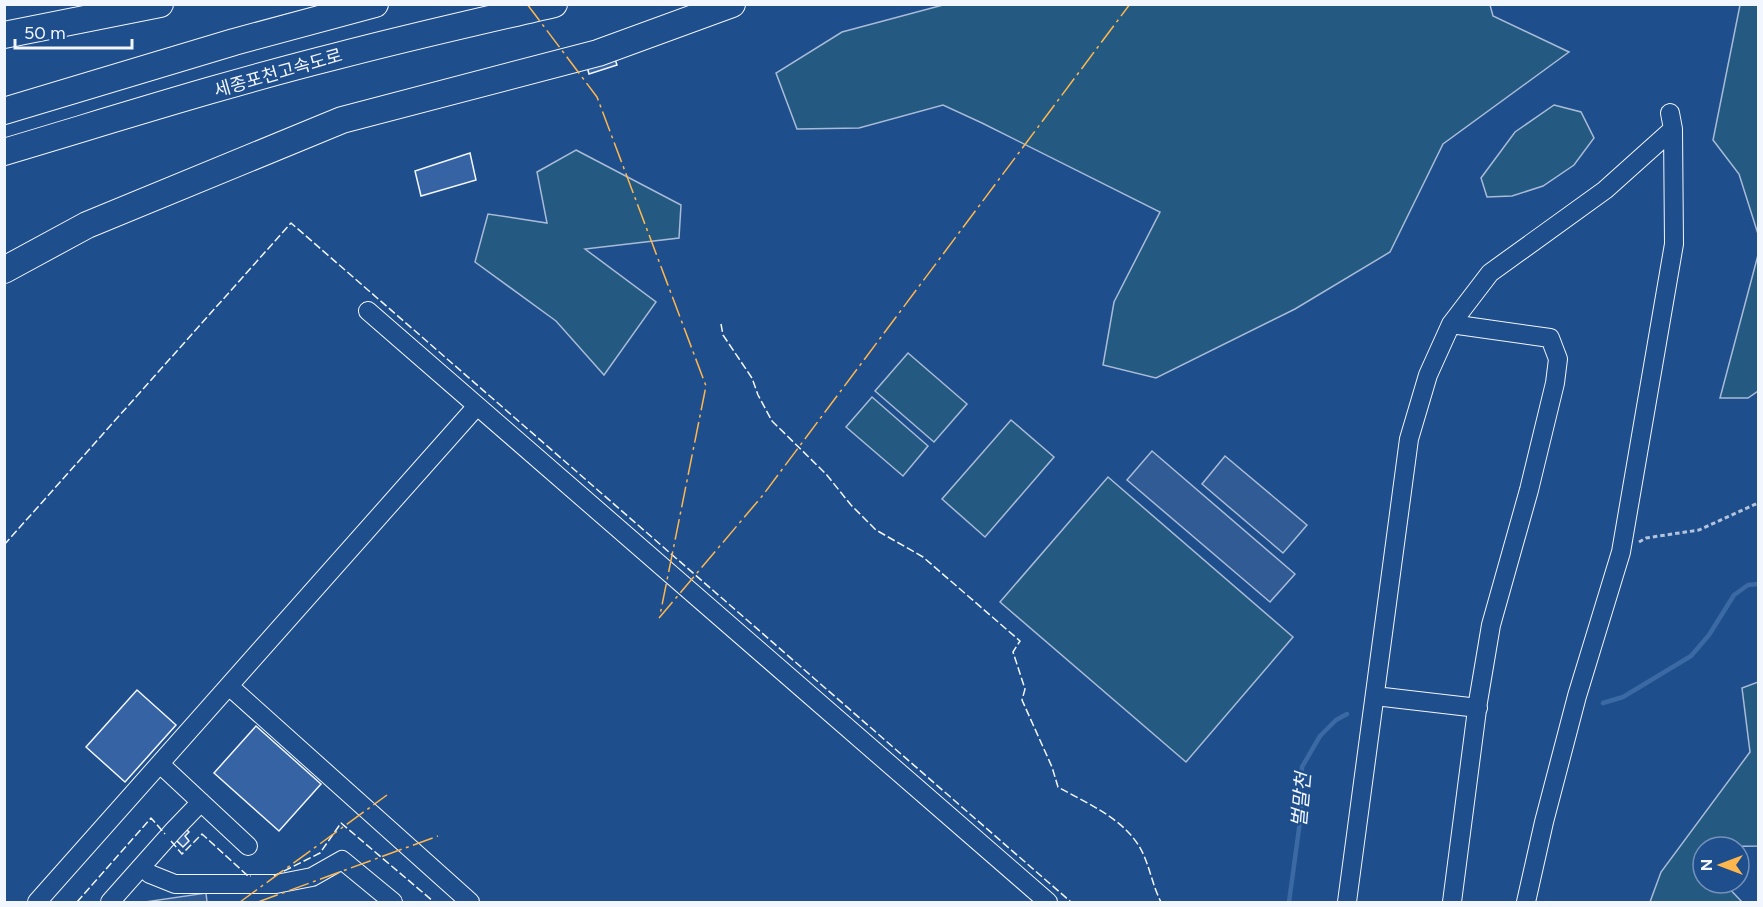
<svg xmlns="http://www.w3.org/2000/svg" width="1763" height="907" font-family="Figtree,'Noto Sans KR',sans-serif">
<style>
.green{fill:#245a82;stroke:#a8bbd7;stroke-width:1.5}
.parking{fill:#305b95;stroke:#a8bbd7;stroke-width:1.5}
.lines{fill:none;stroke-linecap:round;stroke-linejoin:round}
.stream{stroke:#3b69a3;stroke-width:4.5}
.building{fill:#3563a3;stroke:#f2f6ff;stroke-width:1.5}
.minor-casing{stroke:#f2f6ff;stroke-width:20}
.highway-casing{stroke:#f2f6ff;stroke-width:28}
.path{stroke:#b3c4dc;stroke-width:3;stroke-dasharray:4.5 3;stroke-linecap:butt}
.minor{stroke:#1f4e8c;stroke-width:18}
.highway{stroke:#1f4e8c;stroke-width:26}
.fence{stroke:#f2f6ff;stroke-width:1.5;stroke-dasharray:8 3;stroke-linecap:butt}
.power{stroke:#ffb74d;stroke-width:1.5;stroke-dasharray:21 4.5 3 4.5;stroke-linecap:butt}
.labels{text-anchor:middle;stroke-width:4.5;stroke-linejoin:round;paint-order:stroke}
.street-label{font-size:18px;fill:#f2f6ff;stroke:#1f4e8c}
.water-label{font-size:20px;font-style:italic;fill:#f2f6ff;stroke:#1f4e8c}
</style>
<rect width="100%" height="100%" fill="#1f4e8c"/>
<path class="green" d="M943,5h547l3,11 76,36 -126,92 -53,108 -95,57 -139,69 -53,-13 11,-63 46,-90 -178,-89 -39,-18 -84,23 -62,1 -21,-56 66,-41z
M1740,5h18v229l-19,-60 -26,-34z
M1554,105l27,7 13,26 -20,27 -31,21 -31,10 -25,1 -6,-19 34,-46z
M576,150l105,55 -2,33 -94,11 71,53 -52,73 -48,-54 -81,-59 13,-48 59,9 -10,-51z
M1758,255v136l-10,7h-28z
M908,353l59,51 -33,38 -59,-51z
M872,397l56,49 -25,30 -57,-49z
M1011,420l43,37 -69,80 -43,-38z
M1108,477l185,160 -107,125 -186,-160z
M1758,682v164l-55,1v36h21l18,19h-92l11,-30 89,-120 -8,-64z"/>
<path class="parking" d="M1152,451l143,123 -25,28 -143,-122z
M1225,456l82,69 -24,28 -81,-69z
M206,893l1,9h-62z"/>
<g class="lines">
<path class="stream" d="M1603,703l20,-6 68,-41 18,-21 25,-40 14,-10 10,-1
M1289,902l12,-88 1,-47 18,-31 16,-16 11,-6"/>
</g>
<path class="building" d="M611,47l6,18 -28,9 -5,-18z
M470,153l6,27 -55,16 -6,-25z
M137,690l39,35 -51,57 -39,-35z
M256,726l65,58 -42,47 -65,-58z
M183,826l6,6 -4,4 4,5 -6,6 -7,-7z"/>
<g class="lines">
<defs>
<path id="minor" d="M368,311l680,591
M1451,324l99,14 8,21 -3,24 -26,107 -38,135 -13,77 -26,200
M229,686l241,216
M1375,696l103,12
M160,764l88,82
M142,867l8,7 25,10h101l36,-7 30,-17 51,42
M37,902l440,-496
M110,902l64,-72 27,-28
M1347,902l62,-463 19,-64 23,-51 39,-51 115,-83 68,-61
M1526,902l18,-80 33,-126 44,-144 53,-308 -1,-115 -3,-16"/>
<path id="highway" d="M4,35l156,-31
M4,111l230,-69 141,-38
M4,152c111,-33 221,-68 333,-96 72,-19 144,-35 217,-52
M4,270l83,-45 255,-105 256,-67 134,-49"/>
</defs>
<use href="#minor" class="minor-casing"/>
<use href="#highway" class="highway-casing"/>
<path class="path" d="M1639,542l7,-4 53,-8 59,-27"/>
<use href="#minor" class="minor"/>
<use href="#highway" class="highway"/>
<path class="fence" d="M721,324l2,11 29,43 6,17 14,26 54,53 25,31 25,25 47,27 97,84 -7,11 12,37 -3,11 30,67 6,20c28,16 63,30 81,59 10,16 13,39 22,56
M4,545l287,-322 780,679
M171,841l11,13 20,-20 46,42h3
M274,876l46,-23 21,-30 93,79
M77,902l74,-84 14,16"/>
<path class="power" d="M527,4l70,93 109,289 -46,229
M659,618l104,-123 367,-491
M240,902l147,-107
M258,902l180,-66"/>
</g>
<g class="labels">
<g class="street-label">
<text transform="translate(278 73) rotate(-16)" y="6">세종포천고속도로</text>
</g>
<g class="water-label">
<text transform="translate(1301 800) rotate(-85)" y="7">벌말천</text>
</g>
</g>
<rect width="1763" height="907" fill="none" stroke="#f2f6ff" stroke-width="12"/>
<g transform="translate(1721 865) rotate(270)"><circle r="28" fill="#1f4e8c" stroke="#7391ba" stroke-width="1.5"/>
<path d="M0-4.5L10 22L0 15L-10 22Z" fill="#ffb74d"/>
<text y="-9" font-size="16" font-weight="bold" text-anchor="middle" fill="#f2f6ff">N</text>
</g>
<path d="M15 39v9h117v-9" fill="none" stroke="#f2f6ff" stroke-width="3"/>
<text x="24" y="39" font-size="18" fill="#f2f6ff" stroke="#1f4e8c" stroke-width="4.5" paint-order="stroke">50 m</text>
</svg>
